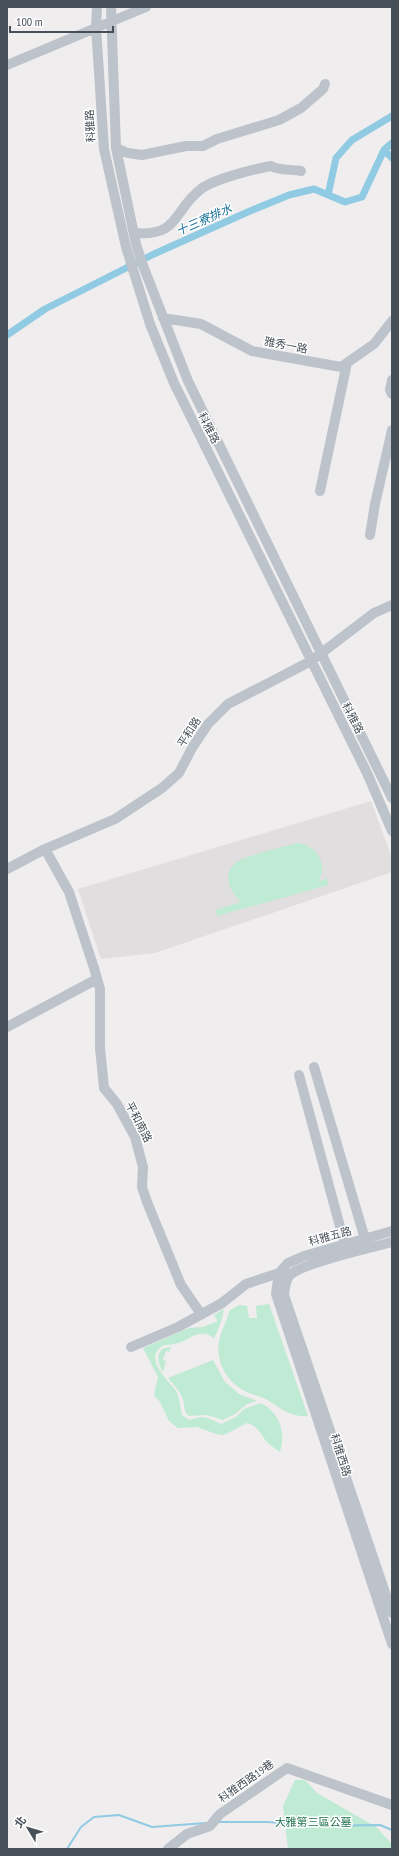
<svg xmlns="http://www.w3.org/2000/svg" width="399" height="1856" font-family="'PT Sans Narrow','Noto Sans TC',sans-serif">
<style>
.education{fill:#e0dede}
.green{fill:#bfead3}
.lines{fill:none;stroke-linecap:round;stroke-linejoin:round}
.stream{stroke:#90cae3;stroke-width:2}
.canal{stroke:#90cae3;stroke-width:7}
.minor{stroke:#bdc3cb;stroke-width:10}
.labels{text-anchor:middle;stroke-width:3;stroke-linejoin:round;paint-order:stroke}
.street-label{font-size:11px;fill:#474f58;stroke:#fff}
.park-label{font-size:11px;fill:#1f7251;stroke:#fff}
.water-label{font-size:12px;font-style:italic;fill:#1a7299;stroke:#fff}
</style>
<rect width="100%" height="100%" fill="#efeded"/>
<path class="education" d="M371,801l21,57v14l-237,81 -54,6 -23,-70z"/>
<path class="green" d="M298,843c19,3 31,21 20,39l9,-4 1,7 -111,31 -1,-6 25,-8c-11,-10 -20,-29 -4,-40 11,-7 46,-15 61,-19z
M269,1304l39,112c-17,2 -29,-9 -42,-17 -7,-3 -16,-5 -23,-9 -18,-10 -29,-32 -23,-53 2,-9 8,-17 9,-26l10,-6 8,1 2,12h8l-1,-12z
M224,1309l-3,13 -7,17c-5,-7 -16,-6 -23,-2 -5,3 -11,6 -17,7 -4,1 -9,0 -12,2 -19,14 7,34 14,45 4,8 4,15 6,24l7,5 12,-3 7,1 13,6 15,-7 8,-8 17,-6c19,10 25,29 19,49 -4,-3 -9,-6 -13,-10 -6,-7 -9,-17 -20,-19l-23,12 -8,-1 -19,-7 -19,1 -9,-7 -9,-19 -6,-7 4,-18 -15,-29 46,-20 14,-1 15,-6 -4,-6z
M171,1347l-2,5 -3,-1 -3,9 3,1 -3,11c-5,-8 -8,-18 1,-24z
M213,1360l12,22 14,12 18,7 -10,3 -12,10 -12,6 -16,-5 -18,1c-6,-4 -4,-11 -6,-17 -4,-9 -9,-14 -15,-21z
M295,1780h10l12,13 59,34 16,17v5h-104l-5,-43z"/>
<g class="lines">
<path class="stream" d="M218,1822h50l50,4 62,-1 12,5
M67,1849l14,-22 13,-10 25,-2 33,12 54,-4"/>
<path class="canal" d="M384,150l8,8
M328,195l8,-37 16,-18 40,-24
M7,335l38,-26 109,-55 96,-43 39,-16 25,-6 31,13 17,-5 22,-47 8,-7"/>
<path class="minor" d="M97,7l-1,20 8,122 22,98 24,77 24,59 193,390 25,58
M111,7l5,141 20,96 6,19 46,118 204,417
M7,65l139,-58
M116,148l12,5 14,2 44,-9h17l14,-7 62,-19 22,-12 22,-19 2,-5
M134,233c46,4 39,-23 67,-44 13,-10 53,-20 70,-23 9,5 20,3 30,5
M163,318l38,6 51,27 89,16 33,-23 18,-23
M392,380l-2,10 2,4
M320,491l27,-128
M370,535l5,-31 17,-74
M45,849l24,43 25,76 6,21v59l4,40 13,16 18,33 8,30 -1,20 5,15 34,83 20,29
M7,869l38,-20 70,-30 47,-31 17,-15 13,-25 16,-24 20,-20 83,-43 63,-48 18,-8
M7,1027l90,-48
M314,1067l51,172
M299,1075l46,170
M392,1231l-88,25 -16,7 -9,10 -3,21 116,350
M392,1242c-22,6 -86,20 -101,32 -6,5 -6,14 -7,21l108,318
M131,1347l47,-20 44,-24 24,-19 33,-11 4,1
M168,1849l19,-15 23,-8 10,-12 67,-46 105,37"/>
</g>
<g class="labels">
<g class="street-label">
<text transform="translate(90 126) rotate(-93)" y="4">科雅路</text>
<text transform="translate(286 345) rotate(11)" y="4">雅秀一路</text>
<text transform="translate(209 428) rotate(63)" y="4">科雅路</text>
<text transform="translate(353 718) rotate(63)" y="4">科雅路</text>
<text transform="translate(189 732) rotate(-57)" y="4">平和路</text>
<text transform="translate(139 1122) rotate(63)" y="4">平和南路</text>
<text transform="translate(330 1236) rotate(-15)" y="4">科雅五路</text>
<text transform="translate(341 1455) rotate(72)" y="4">科雅西路</text>
<text transform="translate(246 1781) rotate(-35)" y="4">科雅西路19巷</text>
</g>
<g class="park-label">
<text x="313" y="1826">大雅第三區公墓</text>
</g>
<g class="water-label">
<text transform="translate(204 220) rotate(-24)" y="4">十三寮排水</text>
</g>
</g>
<rect width="399" height="1856" fill="none" stroke="#474f58" stroke-width="16"/>
<g transform="translate(28 1828) rotate(308)" stroke="#ffffff" stroke-width="3" paint-order="stroke">
<path d="M0-3L7 15L0 10L-7 15Z" fill="#474f58"/>
<text y="-6" font-size="11" font-weight="bold" text-anchor="middle" fill="#474f58">北</text>
</g>
<path d="M10 26v6h103v-6" fill="none" stroke="#474f58" stroke-width="2"/>
<text x="16" y="26" font-size="12" fill="#474f58" stroke="#ffffff" stroke-width="3" paint-order="stroke">100 m</text>
</svg>
